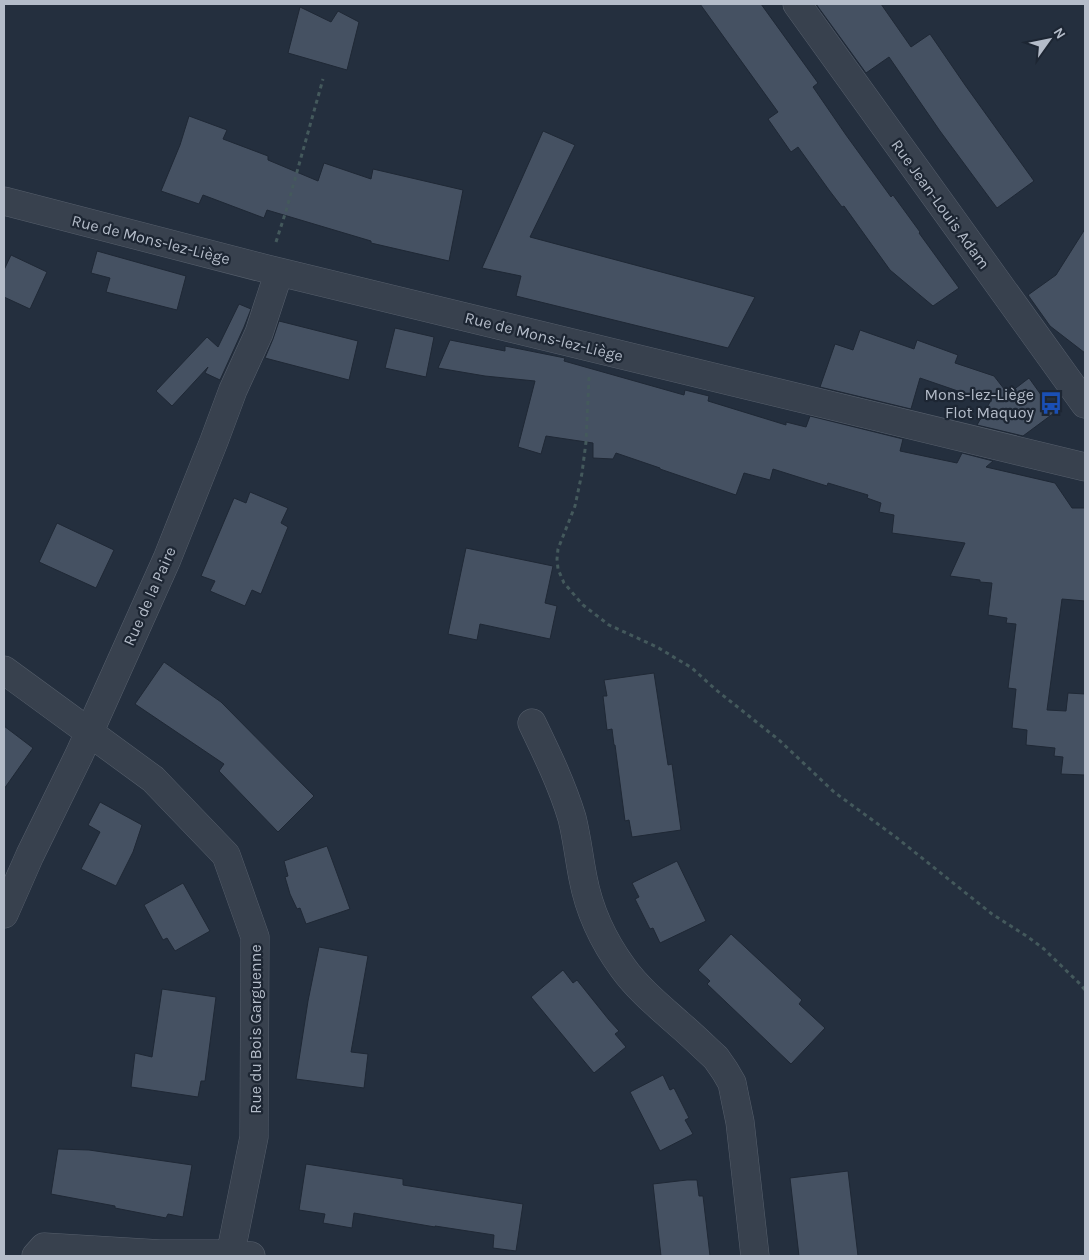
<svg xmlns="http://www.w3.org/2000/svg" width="1089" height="1260" font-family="Karla,sans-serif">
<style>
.building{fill:#455162;stroke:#1f2835}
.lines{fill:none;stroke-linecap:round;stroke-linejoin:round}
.minor-casing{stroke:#565f6c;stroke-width:29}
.path{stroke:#44595c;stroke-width:3;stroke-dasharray:4 4;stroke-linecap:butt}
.minor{stroke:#38414e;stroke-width:28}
.labels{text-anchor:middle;stroke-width:4.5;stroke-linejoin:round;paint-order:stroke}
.street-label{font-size:16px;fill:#b4bcc9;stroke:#1d2633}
.poi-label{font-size:16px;fill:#b4bcc9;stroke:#1d2633;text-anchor:end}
</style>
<rect width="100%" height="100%" fill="#242f3e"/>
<path class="building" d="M700,4h61l57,79 -5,4 33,48 45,62 2,-2 27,37 -1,1 40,55 -26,18 -43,-36 -46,-64 -2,1 -13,-17 -31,-43 -7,5 -23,-33 10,-7z
M816,4h65l30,43 19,-13 35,51 69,96 -37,27 -57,-77 -51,-74 -23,16z
M300,7l31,15 7,-11 21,11 -12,48 -59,-17z
M189,116l38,14 -4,9 45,17v4l50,21 6,-18 47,16 2,-10 90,21 -14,71 -78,-18v-2l-104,-31 -3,8 -61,-23 -4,9 -38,-13 19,-46z
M543,131l32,14 -45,92 225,60 -27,51 -212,-52 5,-20 -39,-8z
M1085,229v124l-35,-27 -22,-31 28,-20z
M97,251l89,25 -9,34 -71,-18 4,-14 -19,-5z
M11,255l36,17 -17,37 -26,-12v-27z
M239,304l12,5 -7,18 -24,53 -15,-7 3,-6 -36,39 -16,-15 51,-54 11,10z
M279,321l79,20 -9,39 -84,-22 8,-19z
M395,328l39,9 -8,40 -41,-9z
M860,330l54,19 3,-9 41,15 -3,8 39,13 14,18 21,-16 25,35 -31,23 -46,-11 13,-23 -70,-24 -9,31 -91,-22 15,-43 18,6z
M450,340l55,11v-5l60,12 -1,3 120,34 1,-5 24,6 -1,5 78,24v-3l20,5 4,-11 93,23 -3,12 57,12 5,-10 31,8 -7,6 69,16 17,25h13v93l-23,-2 -15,111 19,1 2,-18 17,1v81l-24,-1 2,-17 -9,-1 1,-8 -29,-3 1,-15 -15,-2 4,-39 -8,-1 8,-64 -10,-1 1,-5 -19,-3 4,-32 -12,-1v-2l-30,-4 15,-33 -73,-10 2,-18 -15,-3 2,-9 -14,-5 1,-3 -40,-12 -1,3 -54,-17 -3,11 -26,-7 -8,22 -76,-26v-1l-44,-15 -3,6 -20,-1v-15l-47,-7 -5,18 -23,-7 17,-66 -50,-5 -47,-8z
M250,492l38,16 -7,15 7,4 -27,67 -9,-4 -7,16 -35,-15 5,-10 -14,-5 33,-78 12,5z
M57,523l57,27 -18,38 -57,-26z
M466,548l87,18 -8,37 12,3 -7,33 -70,-15 -3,16 -29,-6z
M164,662l57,40 93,94 -36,36 -59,-61 5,-7 -89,-60z
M654,673l14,92 4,-1 9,66 -49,7 -3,-17 -4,1 -10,-76h-1l-2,-16 -5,1 -4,-34h4l-3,-16z
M4,726l29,22 -29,41z
M100,802l42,23 -9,27 -17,34 -35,-17 19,-37 -12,-7z
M327,846l23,63 -44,15 -6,-16 -3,1 -7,-15 -5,-17 3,-1 -4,-15z
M677,861l29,60 -46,22 -7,-15 -3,1 -15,-30 4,-2 -7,-14z
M183,883l27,48 -35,20 -8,-13 -4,2 -19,-35z
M731,934l71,66 -3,4 26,24 -34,36 -84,-80 3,-3 -12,-11z
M319,947l49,9 -17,96 17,2 -4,34 -68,-9 12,-78z
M563,970l10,13 4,-3 32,40 10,11 -4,3 11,13 -32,26 -63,-76z
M162,989l54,8 -11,84h-4l-3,16 -67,-10 4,-34 17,4z
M663,1075l7,15 4,-2 15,30 -4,2 8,14 -33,17 -30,-59z
M58,1149l31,1 103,15 -9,52 -15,-3 -2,4 -51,-10v-2l-64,-12z
M306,1164l97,15v6l120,19 -7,47 -23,-3 1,-13 -59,-9v1l-81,-14 -2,15 -29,-5 2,-9 -26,-4z
M848,1171l10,85h-59l-9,-78z
M687,1180h10l2,16h4l7,60h-49l-8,-72z"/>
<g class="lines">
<defs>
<path id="minor" d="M797,4l288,400
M4,201l263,68 818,198
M4,670l149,109 73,76 29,82 -1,200 -24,119
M532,723c15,31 30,62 40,95 5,20 7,40 11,60 6,32 21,64 40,90 15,21 37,39 56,56 13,11 25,23 37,34l9,13 7,12 3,15 5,24 15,134
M4,914l26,-59 49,-100 88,-196 47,-118 19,-51 26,-57 20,-61
M36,1256l8,-9 116,7h70l21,2"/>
</defs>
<use href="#minor" class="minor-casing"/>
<path class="path" d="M276,242l10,-31 37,-132
M589,377l-3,65 -4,31 -7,33 -17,43 -1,10 1,10 6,14 19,22 26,20 48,22 35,21 23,21 64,51 55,52 63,46 95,76 36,23 16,12 34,33 7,8"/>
<use href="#minor" class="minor"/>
</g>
<defs>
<symbol id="bus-bare" viewBox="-9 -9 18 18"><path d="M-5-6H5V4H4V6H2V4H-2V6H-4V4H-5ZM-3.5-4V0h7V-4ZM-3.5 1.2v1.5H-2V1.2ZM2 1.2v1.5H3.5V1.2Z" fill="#1a4fb4" stroke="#1d2633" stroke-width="2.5" paint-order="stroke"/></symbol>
</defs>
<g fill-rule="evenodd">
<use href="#bus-bare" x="1035" y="387" width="32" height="32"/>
</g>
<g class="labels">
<g class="street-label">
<text transform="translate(941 204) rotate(54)" y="6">Rue Jean-Louis Adam</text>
<text transform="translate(151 239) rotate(14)" y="6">Rue de Mons-lez-Liège</text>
<text transform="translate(544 336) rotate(14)" y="6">Rue de Mons-lez-Liège</text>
<text transform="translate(149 596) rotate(-66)" y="6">Rue de la Paire</text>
<text transform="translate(255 1029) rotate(-90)" y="6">Rue du Bois Garguenne</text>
</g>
<g class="poi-label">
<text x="1034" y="400">Mons-lez-Liège<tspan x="1034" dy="18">Flot Maquoy</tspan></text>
</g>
</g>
<rect width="1089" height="1260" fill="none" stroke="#b4bcc9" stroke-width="10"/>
<g transform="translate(1049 40) rotate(57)" stroke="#1d2633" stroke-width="4" paint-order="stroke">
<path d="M0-4L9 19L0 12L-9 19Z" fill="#b4bcc9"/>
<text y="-8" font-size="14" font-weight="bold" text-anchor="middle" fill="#b4bcc9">N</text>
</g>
</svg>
